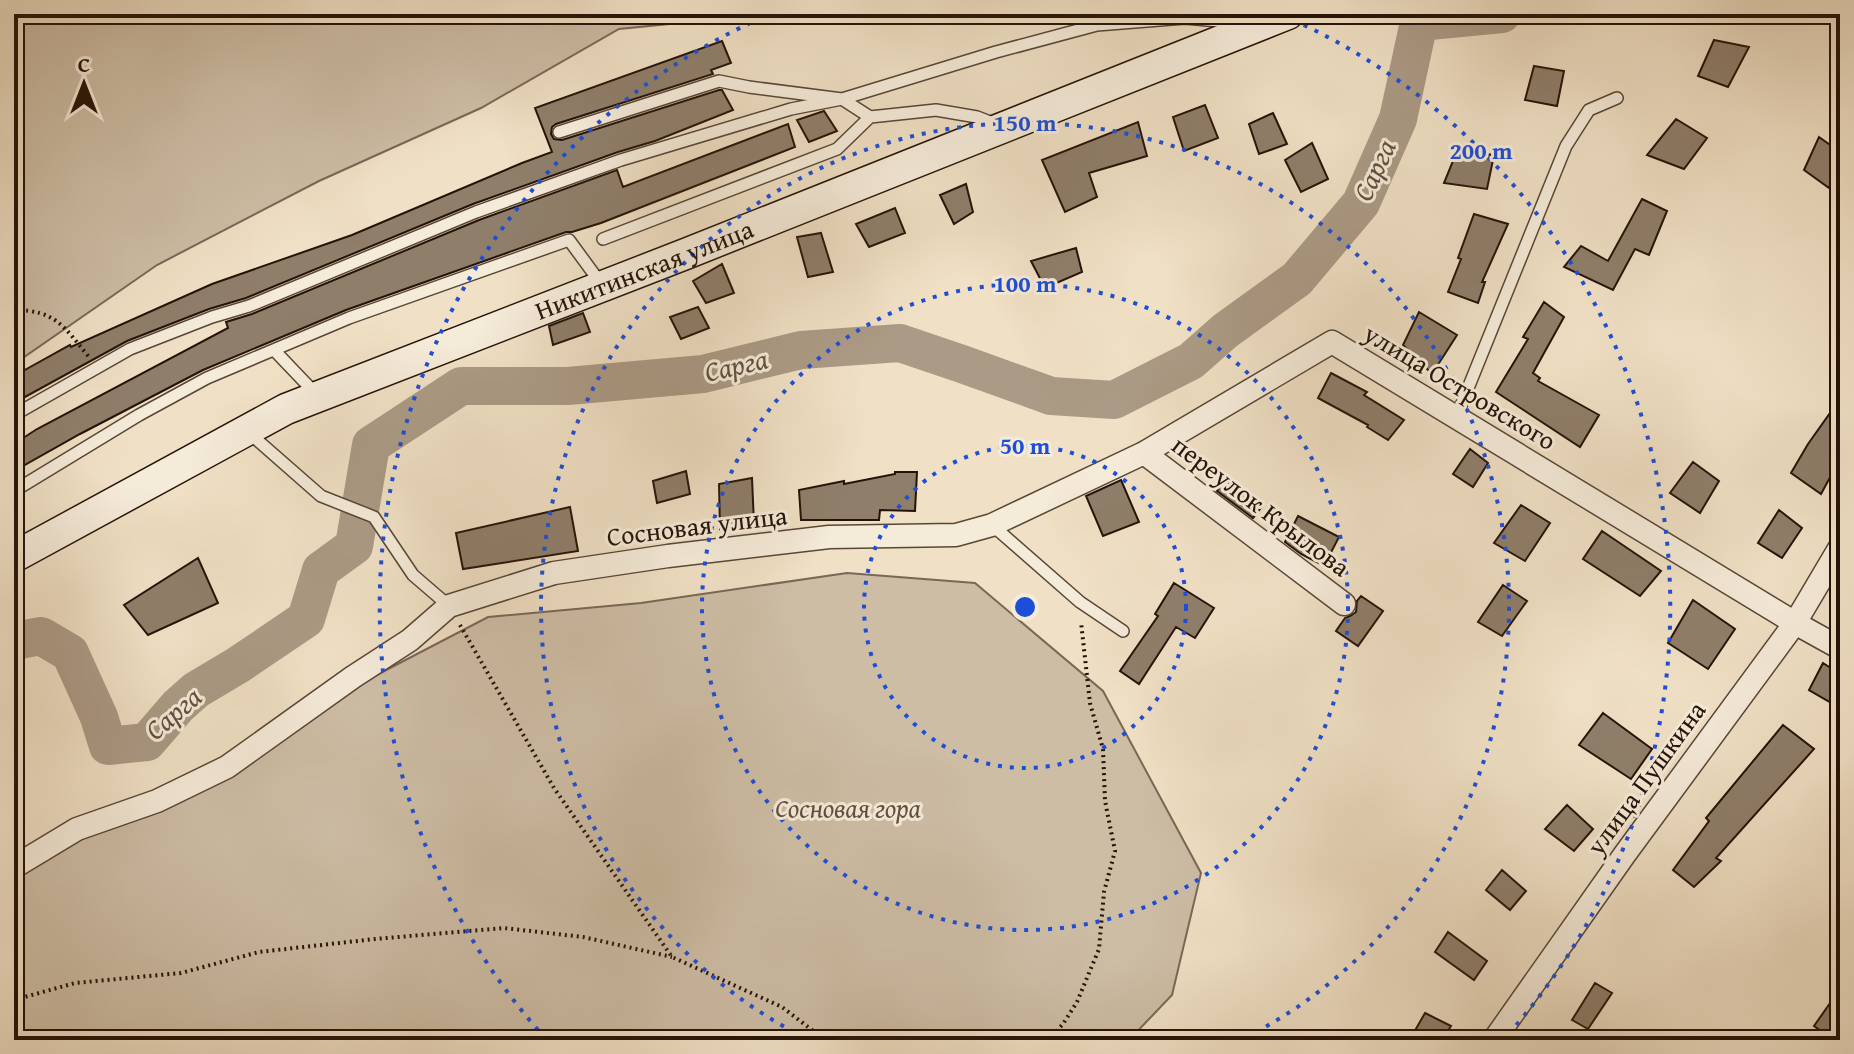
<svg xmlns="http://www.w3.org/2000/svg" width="1854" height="1054" font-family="'Gentium Book Plus',serif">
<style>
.green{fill:#cdbda5;stroke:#796856;stroke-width:2}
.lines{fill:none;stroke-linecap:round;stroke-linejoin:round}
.river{stroke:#ab9a85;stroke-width:38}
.building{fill:#8f7e6a;stroke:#251308;stroke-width:2}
.lane-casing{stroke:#584637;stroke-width:14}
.street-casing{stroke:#584637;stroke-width:25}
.secondary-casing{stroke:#251308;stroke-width:33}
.path{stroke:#251308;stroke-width:4;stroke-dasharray:2 4;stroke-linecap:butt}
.lane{stroke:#f5ebd9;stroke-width:11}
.street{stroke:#f5ebd9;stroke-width:22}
.secondary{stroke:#f5ebd9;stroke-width:30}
.ring{fill:none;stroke:#1d4ed8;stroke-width:4;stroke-dasharray:4 8}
.labels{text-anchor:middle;stroke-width:6;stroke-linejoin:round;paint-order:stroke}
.street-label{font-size:26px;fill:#251308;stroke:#f5ebd9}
.park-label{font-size:26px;font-style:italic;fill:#604e3f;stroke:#f5ebd9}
.water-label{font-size:28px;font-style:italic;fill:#615040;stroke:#f5ebd9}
.centre{fill:#1d4ed8;stroke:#f5ebd9;stroke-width:4}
.ring-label{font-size:24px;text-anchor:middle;font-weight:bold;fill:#1d4ed8;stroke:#f5ebd9;stroke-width:6;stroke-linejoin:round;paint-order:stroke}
</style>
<rect width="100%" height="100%" fill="#f0e0c5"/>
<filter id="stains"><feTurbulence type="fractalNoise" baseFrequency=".0025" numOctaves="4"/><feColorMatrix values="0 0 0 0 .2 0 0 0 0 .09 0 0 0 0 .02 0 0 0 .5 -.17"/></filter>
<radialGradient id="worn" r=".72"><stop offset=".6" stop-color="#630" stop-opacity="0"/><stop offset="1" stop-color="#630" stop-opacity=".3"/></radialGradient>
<path class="green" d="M14,14h757l-152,15 -138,79 -162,73 -162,84 -143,99z
M847,573l128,10 128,108 98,182 -29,122 -43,45h-1115v-162l66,-41 289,-158 119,-62 153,-14z"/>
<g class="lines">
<path class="river" d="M14,641l27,-5 29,17 29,64 9,29 39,-4 31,-36 18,-16 42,-25 68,-46 15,-49 33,-24 17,-101 90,-59h107l135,-12 98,-24 99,-7 62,21 89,32 63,4 77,-39 34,-30 72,-52 64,-76 37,-84 21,-97 83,-8"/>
</g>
<path class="building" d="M1714,40l35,7 -21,40 -30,-11z
M722,41l9,22 -20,7 2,4 -157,50 -4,3 -1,7 3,5 8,1 157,-50h3l11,20 -78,31 -37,11 -145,52 -227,94 -37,11 -82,32 -113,62v-27l56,-31 1,2 141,-63 140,-49 170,-72 30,-11 -17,-44z
M1534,66l30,5 -7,35 -32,-6z
M1205,105l13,33 -34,13 -11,-34z
M824,111l13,20 -28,11 -12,-22z
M1273,113l14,31 -28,10 -10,-30z
M1676,119l31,19 -23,31 -37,-14z
M1138,122l9,34 -58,17 8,24 -32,15 -23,-52z
M788,124l7,23 -194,76 -29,9h-6l-220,78 -143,60 -123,64 -66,37v-27l23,-15 191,-101 -2,-6 26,-8 227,-94 138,-50 6,17z
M1819,137l21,15v12l-11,24 -25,-18z
M1312,143l16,36 -27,13 -16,-32z
M1457,151l37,4 -7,34 -43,-6z
M966,184l7,28 -19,12 -14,-29z
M1642,199l25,12 -18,44 -14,-6 -22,41 -49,-23 17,-21 27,15z
M895,208l10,25 -36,14 -13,-23z
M1474,214l34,10 -26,58h3l-7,21 -30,-11 13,-33 -3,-1z
M821,233l12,39 -25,5 -11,-40z
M1076,248l6,24 -37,16 -14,-27z
M722,264l12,29 -28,10 -13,-22z
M1544,302l20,15 -31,56 7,5 -2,3 61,34 -19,32 -84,-55 32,-53 -5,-2z
M698,307l11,21 -28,11 -11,-22z
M1419,312l38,23 -25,39 -29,-29z
M583,313l7,19 -37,13 -4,-19z
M1331,373l36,19 -3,3 40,25 -16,20 -21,-13 1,-2 -50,-27z
M1840,399v60l-19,35 -30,-21 17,-29z
M1470,449l18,14 -15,24 -20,-13z
M1693,462l26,19 -19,32 -30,-20z
M686,471l4,23 -33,9 -4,-22z
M895,472h22l-2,39 -35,-1 -1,10h-78l-2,-30 45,-9v3l51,-10z
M752,478l2,46 -34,5 -1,-45z
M1226,479l37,26 -10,13 -36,-27z
M1121,480l18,42 -36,14 -17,-40z
M1521,505l29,18 -25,38 -31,-18z
M570,507l8,44 -115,18 -7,-36z
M1779,510l23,18 -20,30 -24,-15z
M1298,516l41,21 -15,29 -23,-12 -16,-12z
M1602,531l59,40 -21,25 -57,-37z
M198,558l20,45 -70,32 -24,-30z
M1174,583l40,25 -19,30 -19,-11 -37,57 -19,-13 38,-55 -3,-2z
M1503,585l24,16 -25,35 -24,-14z
M1361,596l22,15 -25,35 -22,-15 9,-13 5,-2 6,-4 1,-11z
M1693,600l42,29 -27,40 -40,-26z
M1823,663l17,11v34l-31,-18z
M1603,713l49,36 -21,30 -52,-34z
M1783,725l31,24 -98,109 5,3 -27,26 -21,-17 36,-49 -3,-3z
M1567,805l26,24 -19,22 -29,-22z
M1502,870l24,21 -16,19 -24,-20z
M1448,932l39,29 -13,19 -39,-28z
M1595,983l17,10 -24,36 -16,-9z
M1840,989v51h-6l-20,-14z
M1425,1013l26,13 -9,14h-17l-12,-6z"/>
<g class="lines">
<defs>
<path id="lane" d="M559,132l160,-51 30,6 93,12 28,18
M603,239l234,-90 33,-32 66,-7 41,7 18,7
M274,350l41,43
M14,415l116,-66 82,-32 37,-11 227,-94 145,-52 170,-51 51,-10 154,-47 101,-27 88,-7 56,5
M1456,418l110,-272 23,-36 28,-12
M248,432l73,64 53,21 39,58 36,31
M14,491l125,-76 68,-37 142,-60 220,-78 33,45
M992,525l88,77 43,29"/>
<path id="street" d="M1144,453l200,151
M14,867l63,-38 80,-28 70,-34 126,-90 57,-37 39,-34 105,-33 114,-17 161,-19 127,-2 36,-10 152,-72 188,-111 463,281 45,25
M1494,1040l131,-186 170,-231 45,-76"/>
<g id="secondary">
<path id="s1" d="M14,557l272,-148 402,-156 600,-239"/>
</g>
</defs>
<use href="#lane" class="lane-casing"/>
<use href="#street" class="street-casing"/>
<use href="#secondary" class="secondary-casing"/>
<path class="path" d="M14,310c42,0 50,17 75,47
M460,625l94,163 118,169 110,50 43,33
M14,1000l61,-17 106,-10 78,-21 116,-13 129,-11 79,9 89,20
M1048,1040l15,-16 14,-22 22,-53 5,-57 11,-41 -10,-50 -2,-52 -13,-46 -9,-81"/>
<use href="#lane" class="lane"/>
<use href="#street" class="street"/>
<use href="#secondary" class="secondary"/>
</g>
<g class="ring">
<circle cx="1025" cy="607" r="161"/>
<circle cx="1025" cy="607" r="323"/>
<path d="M805 1038A484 484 0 1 1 1245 1038"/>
<path d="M546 1039A645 645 0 0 1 768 15M1282 15A645 645 0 0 1 1504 1039"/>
</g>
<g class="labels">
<g class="street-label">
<text dy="9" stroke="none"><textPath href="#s1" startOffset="694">Никитинская улица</textPath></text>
<text transform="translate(1460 387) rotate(31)" y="9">улица Островского</text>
<text transform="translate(1261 506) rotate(37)" y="9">переулок Крылова</text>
<text transform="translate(697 526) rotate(-7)" y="9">Сосновая улица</text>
<text transform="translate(1646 778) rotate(-54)" y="9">улица Пушкина</text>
</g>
<g class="park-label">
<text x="848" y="817">Сосновая гора</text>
</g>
<g class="water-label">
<text transform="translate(1374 170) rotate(-65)" y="10">Сарга</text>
<text transform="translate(736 365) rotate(-13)" y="10">Сарга</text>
<text transform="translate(173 713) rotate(-41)" y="10">Сарга</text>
</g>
</g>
<circle cx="1025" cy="607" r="12" class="centre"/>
<g class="ring-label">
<text x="1025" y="131">150 m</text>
<text x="1481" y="159">200 m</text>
<text x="1025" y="292">100 m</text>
<text x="1025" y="454">50 m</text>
</g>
<rect width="1854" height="1054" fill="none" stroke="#f0e0c5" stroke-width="48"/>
<rect x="16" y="16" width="1822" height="1022" fill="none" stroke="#251308" stroke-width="4"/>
<rect x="24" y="24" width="1806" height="1006" fill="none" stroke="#251308" stroke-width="2"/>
<g transform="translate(84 84)" stroke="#f5ebd9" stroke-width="6" paint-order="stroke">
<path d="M0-6L14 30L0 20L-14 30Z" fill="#251308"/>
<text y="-12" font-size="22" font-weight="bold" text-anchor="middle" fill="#251308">С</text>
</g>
<rect width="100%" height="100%" filter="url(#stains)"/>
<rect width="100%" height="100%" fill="url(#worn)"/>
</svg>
